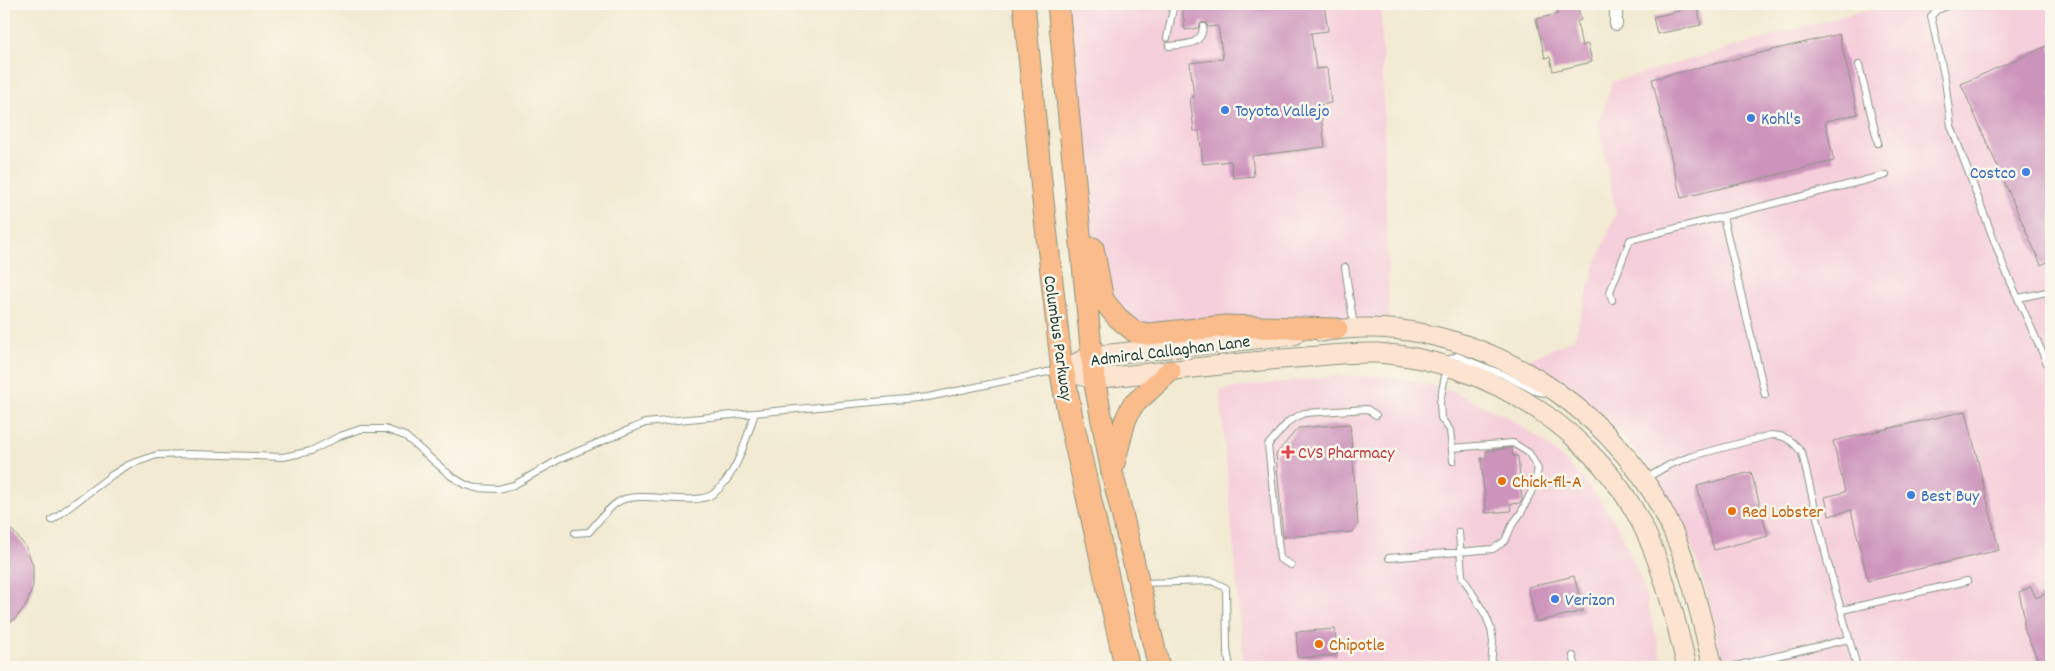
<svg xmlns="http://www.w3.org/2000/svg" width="2055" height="671" font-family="Dekko,sans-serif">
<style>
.built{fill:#f5cfdb}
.building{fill:#cc93bb}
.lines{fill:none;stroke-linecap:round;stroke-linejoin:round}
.service-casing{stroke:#889483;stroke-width:8}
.minor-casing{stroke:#889483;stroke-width:14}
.secondary-casing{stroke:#889483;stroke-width:21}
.primary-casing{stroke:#889483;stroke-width:23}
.motorway-casing{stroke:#889483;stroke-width:26}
.service{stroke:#fff;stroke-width:6}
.minor{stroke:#fff;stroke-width:12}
.secondary{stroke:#fde4d0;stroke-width:19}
.primary{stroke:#f9bc8a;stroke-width:21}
.motorway{stroke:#f9bc8a;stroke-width:24}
.shop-dot{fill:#3f7fe0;stroke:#fbf7ec;stroke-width:2}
.health-dot{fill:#e0444e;stroke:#fbf7ec;stroke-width:2}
.food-dot{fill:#e8710a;stroke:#fbf7ec;stroke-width:2}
.labels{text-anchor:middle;stroke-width:5;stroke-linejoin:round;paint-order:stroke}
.shop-label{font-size:18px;fill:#366cbe;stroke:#fbf7ec;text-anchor:start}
.street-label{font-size:18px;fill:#1f3d34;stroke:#fbf7ec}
.health-label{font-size:18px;fill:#be3a42;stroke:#fbf7ec;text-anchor:start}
.food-label{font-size:18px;fill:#c56008;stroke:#fbf7ec;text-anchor:start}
</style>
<rect width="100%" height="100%" fill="#fbf7ec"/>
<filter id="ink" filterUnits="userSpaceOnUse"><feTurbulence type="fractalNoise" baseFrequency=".02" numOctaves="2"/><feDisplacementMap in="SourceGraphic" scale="10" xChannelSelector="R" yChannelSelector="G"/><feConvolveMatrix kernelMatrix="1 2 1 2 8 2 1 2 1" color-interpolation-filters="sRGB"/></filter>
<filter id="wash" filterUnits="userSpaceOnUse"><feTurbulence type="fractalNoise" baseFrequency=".0096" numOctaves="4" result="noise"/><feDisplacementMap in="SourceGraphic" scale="20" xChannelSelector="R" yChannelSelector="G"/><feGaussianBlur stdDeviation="1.12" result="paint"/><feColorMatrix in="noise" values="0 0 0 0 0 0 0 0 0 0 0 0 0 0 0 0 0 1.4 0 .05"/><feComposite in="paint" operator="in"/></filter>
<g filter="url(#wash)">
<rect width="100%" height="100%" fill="#f2ead2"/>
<path class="built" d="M1057,4h324l8,325 -240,5 -32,-17 -23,-59 -26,-146z
M1885,4h166v663h-326l-26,-101 -19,-48 -26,-44 -31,-39 -19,-19 -41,-34 -35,-22 46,-21 21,-72 21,-54 -17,-89 13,-42z
M1333,376h42l20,2 19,3 40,11 57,27 36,25 32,31 26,32 12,19 9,18 17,41 18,71 10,11h-427l-24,-277z"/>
<g id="blocks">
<path class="building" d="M1182,4h142l4,27 -17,2 5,36 11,-1 4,35 -11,2 5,42 -73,9 2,20 -21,2 -2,-17 -28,3 -4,-33h-5l-1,-8 -3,-25 4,-1 -4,-34 33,-4 -5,-33 -10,1 -2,-4 -4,-1 -4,6 -13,2z
M1555,4h22l4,16 -4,2 5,24 6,-2 4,18 -39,9 -3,-14 -5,1 -9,-39 22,-5z
M1678,4h19l4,21 -44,9 -4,-17 26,-6z
M1839,34l19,80 -33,7 9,40 -153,37 -29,-119z
M2051,44v216l-10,5 -80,-181z
M1966,411l33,139 -131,31 -17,-71 -22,6 -4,-19 20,-5 -12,-51z
M1350,424l8,100 -5,8 -70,5 -7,-83 22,-26z
M1512,448l1,8h5l4,44 -2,3 -10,1 1,7 -25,2 -5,-55h5v-7z
M1751,472l17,64 -54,14 -17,-64z
M4,526l9,5 13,16 7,18v20l-6,19 -12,15 -11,7z
M1574,576l9,35 -47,11 -8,-35z
M2031,587l5,11 15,-7v76h-10l-17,-38v-14l-5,-23z
M1335,629l2,26 -39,3 -2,-26z"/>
</g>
</g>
<g filter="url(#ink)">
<use href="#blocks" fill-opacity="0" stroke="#889483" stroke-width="1"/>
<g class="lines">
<defs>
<path id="service" d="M1953,4l-16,6 -6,6 14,64 6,46 53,141 47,105
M1167,38l7,-34
M1169,46c15,-2 33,0 34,-19
M1859,65l19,78
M1723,217l42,178
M1345,267l9,60
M2019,298l32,-7
M1612,300l-2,-8 20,-52 256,-65
M1453,461l-3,-31 -9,-12 -1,-16 8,-42 9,-4 45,18 33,17 10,2
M1645,479l24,-14 23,-9 79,-21c15,0 23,7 31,18l25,107 30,107
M52,520l60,-45 16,-10 29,-10 33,-1 93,3 28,-6 29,-15 21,-7h24l20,7 46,40 15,9 10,3 22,1 16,-4 46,-26 85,-36 283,-26 129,-27
M1459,532l3,44 24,40 5,13 2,13 -2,25
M575,533l14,-1c7,-8 23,-29 33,-32 23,-9 72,7 91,-6 24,-18 33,-55 42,-81
M1389,558l104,-9 12,-8 7,-16 9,-12 13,-27 4,-17 -9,-16 -16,-10 -61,5
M1291,565l-11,-6 -12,-114 21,-24 15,-8 63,-4 9,6
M1142,583l70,-2 14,7 1,62 3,17
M1842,610l125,-29
M1573,656l3,11
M1731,667l118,-28"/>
<path id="minor" d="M1616,4v20"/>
<path id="secondary" d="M1322,332c138,-24 288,67 347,191 22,46 32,95 44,144
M1062,370l29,-14 203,-21
M1080,375l14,4c62,-7 124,-14 187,-20 31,-2 64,-7 96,-6 111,7 224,80 270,182 19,43 29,87 40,132"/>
<path id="primary" d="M1024,4l19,197 19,169
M1058,4l36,375 18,93 47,195
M1093,248l10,52 14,17 18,15 14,2 76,-8 112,3
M1113,467l12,-46 7,-15 38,-35"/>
<path id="motorway" d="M1062,370l8,45 57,252"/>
</defs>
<use href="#service" class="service-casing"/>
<use href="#minor" class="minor-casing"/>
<use href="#secondary" class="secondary-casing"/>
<use href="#primary" class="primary-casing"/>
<use href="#motorway" class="motorway-casing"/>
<use href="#service" class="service"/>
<use href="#minor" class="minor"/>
<use href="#secondary" class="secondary"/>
<use href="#primary" class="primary"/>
<use href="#motorway" class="motorway"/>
</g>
</g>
<g class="shop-dot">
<circle cx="1225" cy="110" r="5"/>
<circle cx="1751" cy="118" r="5"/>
<circle cx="2026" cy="172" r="5"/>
<circle cx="1911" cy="495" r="5"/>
<circle cx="1555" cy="599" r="5"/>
</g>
<path class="health-dot" d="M1285.5 444.5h5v5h5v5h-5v5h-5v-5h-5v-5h5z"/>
<g class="food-dot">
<circle cx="1502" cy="481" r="5"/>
<circle cx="1732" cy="511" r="5"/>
<circle cx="1319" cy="644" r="5"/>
</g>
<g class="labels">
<g class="shop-label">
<text x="1235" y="116">Toyota Vallejo</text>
<text x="1761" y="124">Kohl's</text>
<text x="2016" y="178" text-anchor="end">Costco</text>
<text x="1921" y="501">Best Buy</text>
<text x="1565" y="605">Verizon</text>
</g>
<g class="street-label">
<text transform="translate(1059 338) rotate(82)" y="6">Columbus Parkway</text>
<text transform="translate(1170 350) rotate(-7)" y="6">Admiral Callaghan Lane</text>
</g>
<g class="health-label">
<text x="1298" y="458">CVS Pharmacy</text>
</g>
<g class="food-label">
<text x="1512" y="487">Chick-fil-A</text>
<text x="1742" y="517">Red Lobster</text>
<text x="1329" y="650">Chipotle</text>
</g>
</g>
<rect width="2055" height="671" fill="none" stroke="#fbf7ec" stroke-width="20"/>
</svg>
